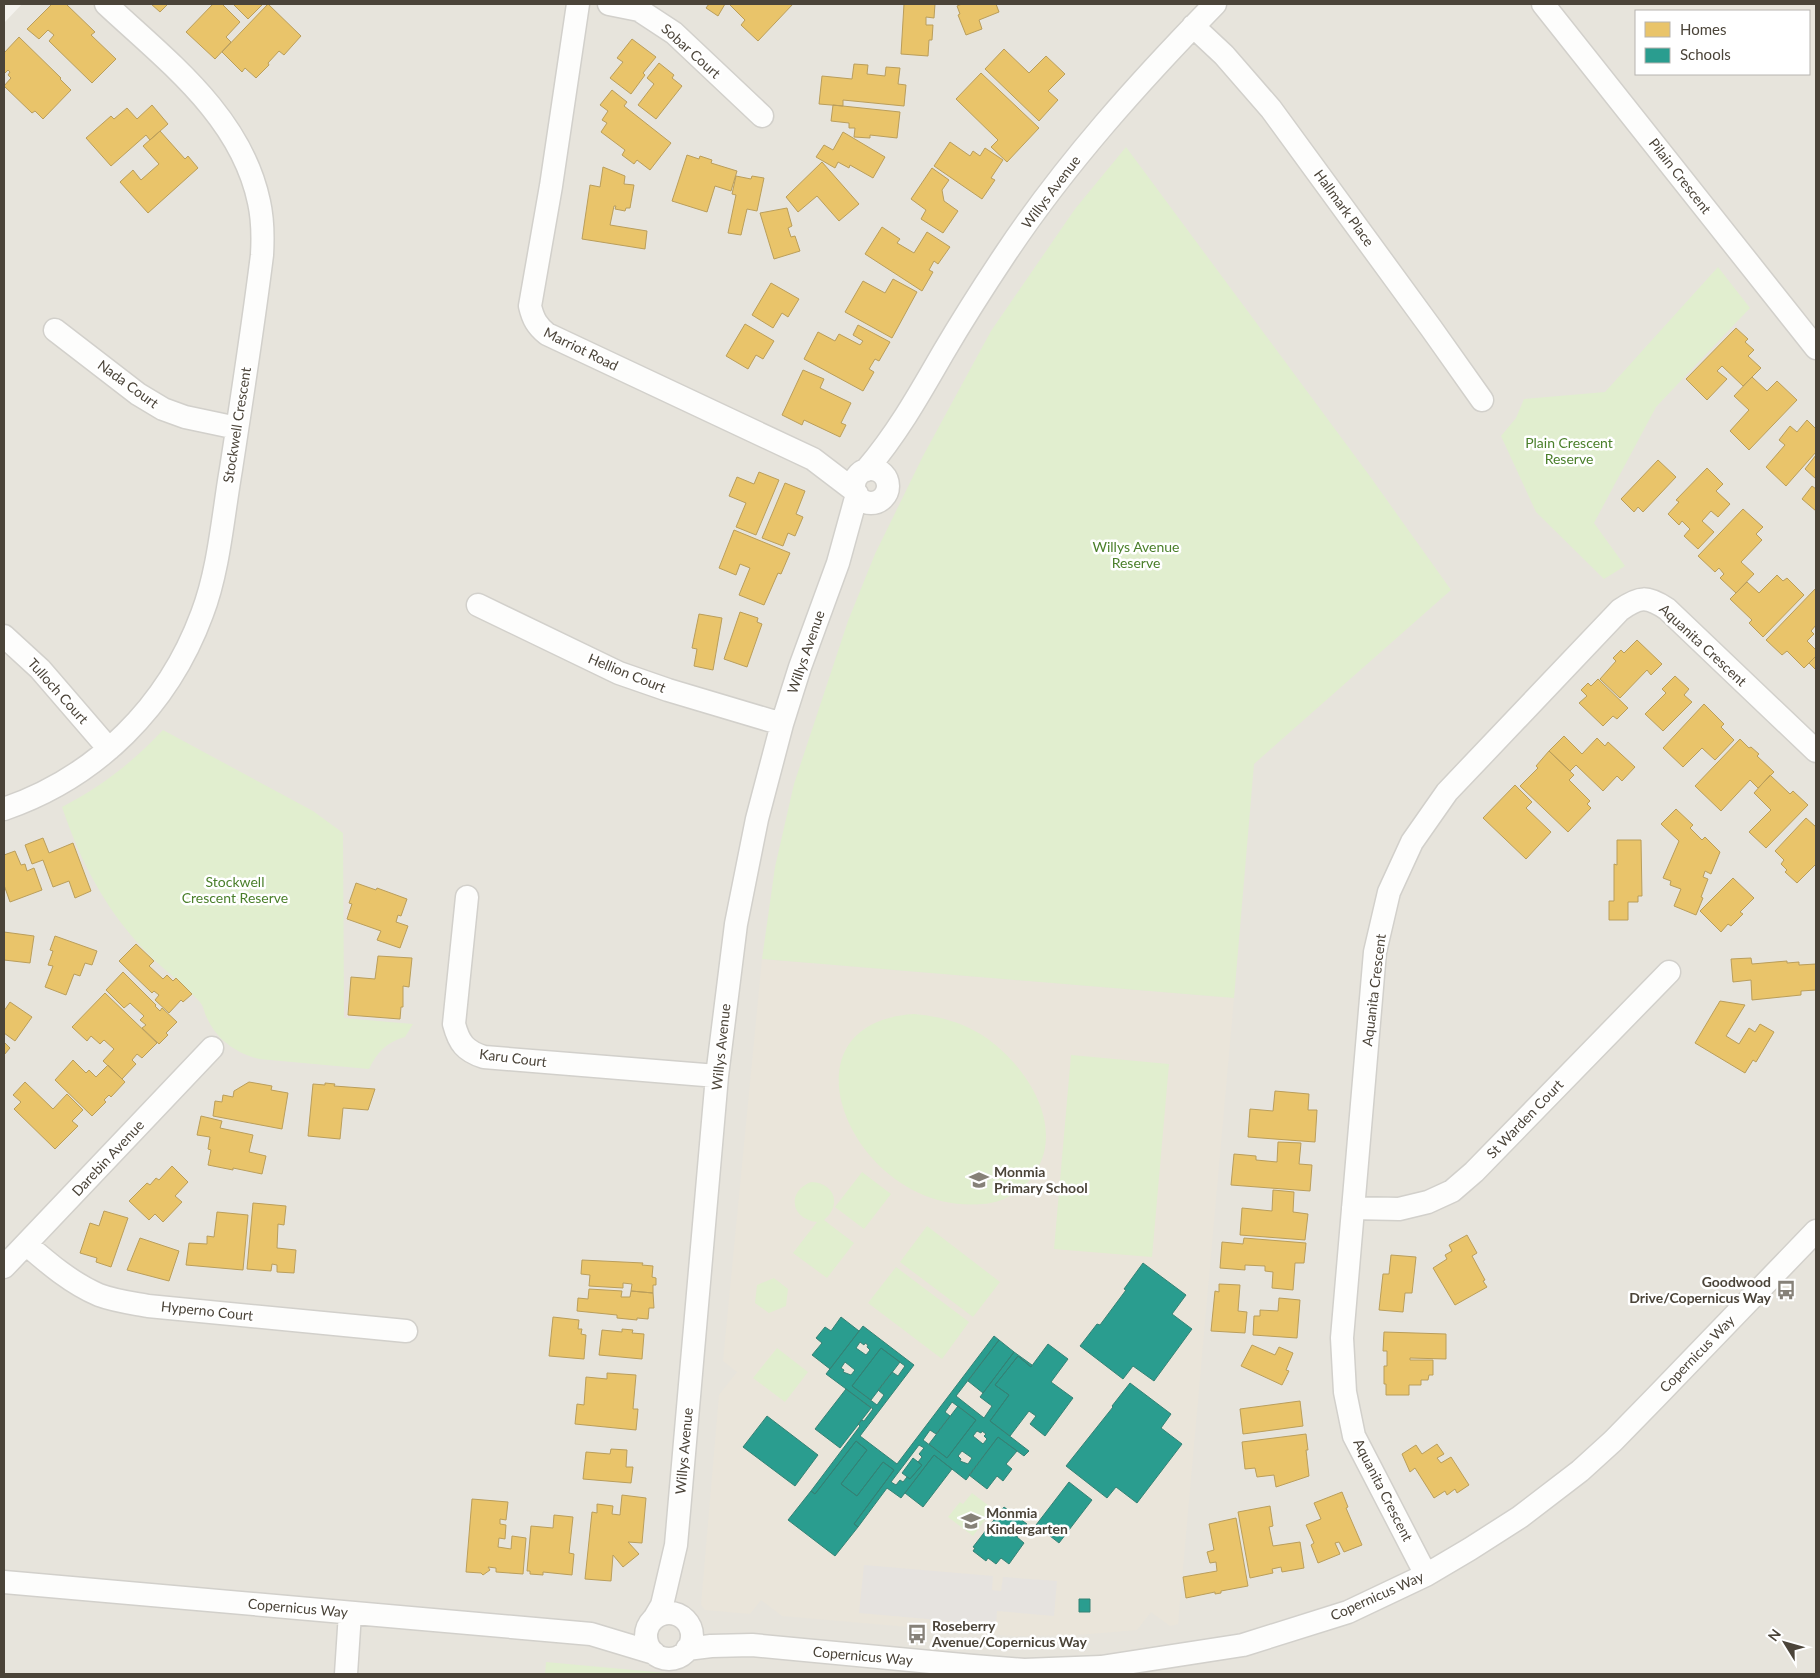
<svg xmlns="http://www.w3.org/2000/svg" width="1820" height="1678" font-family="Lato,sans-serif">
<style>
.residential{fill:#e7e4dc;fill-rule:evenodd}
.education{fill:#eae5da}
.green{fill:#e1eecf}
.parking{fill:#e6e3df}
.homes{fill:#e9c46a;stroke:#ba9e5b}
.schools{fill:#2a9d8f;stroke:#348275;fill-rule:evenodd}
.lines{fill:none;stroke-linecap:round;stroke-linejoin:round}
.minor-casing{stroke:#d2d0cb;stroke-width:25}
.minor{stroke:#fdfdfc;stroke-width:22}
.labels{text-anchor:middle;stroke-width:5;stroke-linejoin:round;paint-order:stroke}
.street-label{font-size:14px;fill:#4b4439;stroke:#fff}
.park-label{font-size:14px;fill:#4a7f2a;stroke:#fff}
.poi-label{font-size:14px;font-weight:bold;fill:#4b4439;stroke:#fff;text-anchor:start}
</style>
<rect width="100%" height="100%" fill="#f4f2ee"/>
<path class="residential" d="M22,4h1794v1670h-1812v-1651zM1636,11h173v63h-173z"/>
<path class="education" d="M762,959l472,39 -56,626 -8,2 -19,-14 -14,18 -59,5 -66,1 -230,-20 -21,-16 -11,14 -45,-4 -4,-5 18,-210 18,-23 -14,-11z"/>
<path class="green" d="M1126,147l243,328 82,115 -197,174 -20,234 -472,-39 13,-92 19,-83 54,-163 27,-67 48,-98 68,-125 84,-122z
M1718,267l32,41 -94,99 -62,116 31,43 -21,13 -68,-67 -35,-76 15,-18 8,-19 81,-7z
M163,730l150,81 30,22 1,185 69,6 -8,13c-18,5 -28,15 -36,32l-110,-10c-23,-6 -42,-19 -52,-41 -3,-5 -3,-12 -8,-17 -15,-16 -32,-29 -48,-44 -43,-43 -70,-93 -89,-150 39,-20 71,-45 101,-77z
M914,1014c24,2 47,8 68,21 45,29 90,98 46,147 -12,13 -29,21 -46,22 -127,12 -212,-181 -68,-190z
M1071,1055l98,9 -17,193 -98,-8z
M862,1172l29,22 -27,35 -29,-22z
M811,1182c24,1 31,23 13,38l30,23 -27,35 -34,-25 24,-31c-26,-3 -31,-30 -6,-40z
M927,1226l73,56 -27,35 -73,-55z
M896,1267l73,55 -27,37 -74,-56z
M774,1278l14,11 -2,17 -17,7 -14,-10 2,-18z
M777,1348l31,24 -23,30 -32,-24z
M972,1493l21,16 -20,27 -25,-19 12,-15 3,2z
M546,1662l131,12h-132z"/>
<path class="parking" d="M864,1565l129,11 -1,14 9,1 2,-14 54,4 -3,35 -57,-5 -1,14 -137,-12z"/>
<path class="homes" d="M52,4h14l29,28 -4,3 25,24 -24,24 -43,-42 5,-6 -6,-5 -9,9 -12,-10z
M151,4h17l-8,8z
M213,4h9l18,18 -14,15 5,5 -16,17 -29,-27z
M233,4h30l-15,15z
M268,4l33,32 -17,19 -5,-4 -11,12 1,2 -13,13 -11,-10 -3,4 -20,-20z
M709,4h16l-7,12 -12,-8z
M729,4h64l-35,37 -17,-16 4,-5z
M904,4h31l-1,14 -8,-1v8h7l-1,15h-3l-1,16 -27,-2z
M962,4h34l3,8 -20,8 3,9 -16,6 -8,-20 2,-1 -3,-8z
M19,37l42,41 -1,1 11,11 -28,29 -8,-8 -3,2 -28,-27 7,-8 -3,-3 2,-3 -2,-2 -4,4v-21z
M632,39l24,18 -13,16 2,2 -14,19 -21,-16 13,-16 -6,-4z
M1004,49l25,24 17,-17 19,18 -17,17 10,9 -19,21 -54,-52z
M659,63l15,12 -2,3 10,8 -26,33 -18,-14 16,-21 -7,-6z
M854,64l14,1 -1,9 18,2 1,-9 14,1 -2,16 8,1 -2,21 -61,-6v6l-24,-2 3,-28 30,3z
M981,73l58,55 -32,34 -16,-15 7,-7 -42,-41z
M612,90l15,12 -3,4 47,37 -21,27 -13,-10 -3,4 -12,-9 3,-5 -24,-18 6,-9 -5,-3 6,-9 -8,-6z
M152,105l16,19 -18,16 -4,-5 -35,31 -25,-28 25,-22 3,3 13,-11 10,11z
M833,105l67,7 -3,26 -27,-3v3l-16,-1 1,-9h-6v-5l-18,-2z
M160,131l25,28 3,-3 10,12 -50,45 -28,-31 13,-12 8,10 18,-16 -16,-18z
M843,132l42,25 -12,21 -23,-13 -1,3 -11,-6 -3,6 -19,-11 8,-12 9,5z
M950,142l20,14 3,-5 7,5 5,-8 18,12 -12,18 4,2 -13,19 -48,-33z
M687,155l12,4 1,-3 12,4 -1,3 26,8 -6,20 -16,-5 -8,26 -35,-11z
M822,162l37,42 -20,17 -22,-25 -19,16 -12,-15z
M603,167l22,9 -1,8 10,1 -4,23h-4l-1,3 -10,-2 1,-3h-2l-4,19 37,6 -2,18 -63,-10 8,-54 10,2z
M932,168l17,12 -7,10 2,11 14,10 -15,22 -22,-14 5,-9 -15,-11z
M736,176l15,3 1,-3 12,2 -7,33 -10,-2 -6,26 -13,-2 8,-38 -4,-1z
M787,208l5,18 -4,2 3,9 4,-1 5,15 -26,8 -14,-46z
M882,227l18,12 -3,4 17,10 13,-21 23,15 -12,17 -4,-3 -5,9 4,2 -11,19 -57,-37z
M893,279l24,13 -25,46 -47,-26 18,-31 22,12z
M771,283l28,16 -11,18 -6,-4 -9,15 -21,-13z
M745,324l29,17 -11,18 -7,-4 -8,14 -22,-13z
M858,325l32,17 -11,19 -4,-2 -6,10 5,3 -11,19 -59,-32 14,-27 17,9 4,-7 21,11 3,-4 -10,-6z
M1736,328l12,11 -3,3 9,8 -6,6 13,12 -18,18 -21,-20 -5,5 10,8 -20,21 -21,-21z
M803,370l21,9 -4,9 31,15 -10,20 5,2 -6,12 -36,-17 -2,5 -20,-10z
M1752,377l15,14 10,-10 20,19 -48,50 -19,-19 19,-21 -15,-14z
M1807,420l9,9v23l-30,34 -20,-19 19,-22 -6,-5 11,-14 7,6z
M1816,455v24l-11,-10z
M1658,460l18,17 -33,35 -5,-5 -4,5 -13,-13z
M1707,468l16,16 -7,7 14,13 -12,13 -7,-6 -9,10 12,11 -16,17 -14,-13 6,-7 -8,-8 -3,4 -11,-11 11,-12 -3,-2z
M759,472l20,8 -23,55 -20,-8 10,-24 -17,-7 8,-19 17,7z
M785,483l20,8 -9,23 7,3 -8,19 -7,-3 -5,13 -21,-8z
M1812,486l4,3v22l-14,-12z
M1743,509l20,18 -7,7 6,6 -21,22 13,12 -18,19 -16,-15 4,-4 -5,-6 -4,4 -17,-16z
M734,530l56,23 -9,21 -3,-1 -14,32 -25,-10 11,-27 -10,-4 -4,11 -17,-7z
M1777,575l6,6 4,-3 17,17 -41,42 -14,-14 3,-3 -22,-21 17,-17 12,11z
M1816,588v37l-5,6 3,3 -7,7 9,9v6l-12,12 -17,-17 -5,4 -16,-15z
M740,612l18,6 -1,4 5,2 -15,43 -23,-8z
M699,614l23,4 -9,52 -19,-4 3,-17 -5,-1z
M1637,640l25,24 -11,11 -4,-5 -27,28 -20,-19 16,-18 -3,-3 8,-8 3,3z
M1816,656v14l-7,-7z
M1675,676l14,13 -5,6 8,7 -29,29 -18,-17 21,-21 -4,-4z
M1598,679l30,29 -11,11 -4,-3 -10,10 -24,-23 8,-7 -6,-6 7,-7 3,3z
M1704,704l20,20 -3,3 13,13 -19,20 -13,-12 -19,19 -20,-19z
M1564,736l18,18 15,-16 8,8 3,-4 27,25 -13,14 -5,-5 -14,15 -27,-26 -6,6 -21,-20z
M1740,739l9,9 2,-1 8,7 -2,2 17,16 -16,16 -8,-8 -29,31 -26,-25z
M1549,751l25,24 -5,5 21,21 -3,3 4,4 -23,24 -48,-46 18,-18 -2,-2z
M1770,775l20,19 3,-3 15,14 -42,43 -17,-16 22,-22 -17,-17z
M1515,785l17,17 -6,6 25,24 -25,27 -43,-41z
M1676,809l17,16 -3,3 12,12 3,-3 15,15 -9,22 -6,-3 -2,6 5,2 -7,18 2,1 -7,17 -22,-9 7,-17 -11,-4 1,-4 -8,-3 16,-37 -18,-17z
M1806,818l10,9v37l-19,19 -12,-11 2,-2 -6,-6 3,-4 -9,-9z
M43,838l6,15 24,-10 18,48 -16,7 -6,-17 -16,6 -10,-27 -11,4 -7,-19z
M1617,840h24l1,56h-4v6h-10v18h-19v-19h5v-37l3,1z
M15,851l6,14 4,-1 2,7 7,-3 8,22 -32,12 -6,-17v-30z
M1733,878l21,20 -14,14 3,2 -12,12 -3,-2 -7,8 -21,-21z
M356,883l20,7 1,-2 30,11 -6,17 -3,-1 -2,7 12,4 -8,22 -23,-8 4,-9 -34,-12 5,-15 -3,-1z
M4,932l30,4 -4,27 -26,-3z
M55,936l42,15 -5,14 -7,-2 -5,13 -6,-2 -8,21 -21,-8 8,-21 -5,-1 5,-14 -3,-1z
M136,944l18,17 -5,5 14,13 4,-4 6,6 3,-3 16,16 -9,8 -2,-2 -12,13 -14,-13 4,-5 -5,-4 -2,2 -33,-32z
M378,956l34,2 -3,29 -6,-1v21h-2l-1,12 -52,-4 3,-38 24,2z
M1751,958l1,6 35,-3v2l12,-1v3l17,-1v26l-15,1v4l-49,5 -1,-20 -18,2 -2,-23z
M123,972l33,33 -1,1 5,5 2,-3 15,14 -11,11 2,2 -9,9 -17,-16 4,-3 -6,-5 4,-4 -14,-13 -6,5 -18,-18z
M105,993l52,50 -15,15 -5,-4 -5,6 4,4 -14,15 -19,-18 11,-12 -10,-9 -4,4 -9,-8 -4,5 -15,-14z
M1720,1001l25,4 -19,31 13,8 10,-16 6,4 5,-8 14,8 -18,30 -3,-2 -8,13 -50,-30z
M10,1002l22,15 -17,24 -11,-8v-22z
M4,1042l6,6 -6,7z
M73,1060l13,13 3,-3 7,7 12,-12 17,17 -14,15 -2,-2 -5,5 2,2 -14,14 -37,-36z
M25,1082l28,27 14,-15 16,16 -11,11 6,5 -23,23 -41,-40 7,-7 -8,-7z
M249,1082l23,4 -1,4 17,3 -6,36 -69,-13 2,-15 7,1 1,-7 10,2 1,-6z
M325,1083l10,1 -1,2 41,3 -7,21 -25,-2 -3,31 -32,-3 5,-52 12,1z
M1275,1091l34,3 -1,16h9l-2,32 -67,-5 2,-28 23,2z
M201,1116l21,5 -2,7 33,7 -4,17 17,4 -4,18 -29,-6v2l-25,-5 3,-15 -3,-1 2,-12 -13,-2z
M1278,1142l23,1 -2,21 13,1 -2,26 -79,-6 3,-31 22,2v4l21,2z
M172,1166l16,16 -13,14 7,6 -19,20 -8,-8 -6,6 -20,-19 18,-18 3,2 6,-7 3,2z
M1273,1190l21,2 -1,20 15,2 -3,26 -65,-5 2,-27 30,3z
M253,1203l33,3 -2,19 -6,-1 -1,24 19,2 -2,23 -17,-1v-7l-5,-1 -1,7 -24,-2z
M104,1211l24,7 -17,49 -15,-5 1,-4 -17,-5 10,-30 9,3z
M217,1212l31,3 -5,55 -57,-5 3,-22 18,1v-8l7,1z
M1467,1235l10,18 -5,3 13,24 -2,1 4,6 -32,18 -22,-37 14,-9 -2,-4 7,-4 -3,-6z
M140,1238l39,13 -10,30 -42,-11z
M1244,1238l62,5 -2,20h-9l-2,27 -21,-2 1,-16 -8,-1v-5l-20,-1v5l-25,-2 2,-26 21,2z
M1391,1255l25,2 -4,36h-7l-2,19 -24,-2 4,-36h6z
M582,1260l61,3 -1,2 11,1 -1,11 4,1v7h-3v8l-22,-2 1,-7 -9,-1v5l-34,-2 1,-11 -9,-1z
M1219,1284l21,1 -2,26 9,1 -2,21 -34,-2 4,-40 4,1z
M589,1289l33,2 -1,6h9l1,-6 22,2 1,15h-5l-1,11 -11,-1v2l-20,-2v-3l-40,-4 1,-13 10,1z
M1279,1298l21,2 -3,38 -44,-3 1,-19h6v-6l18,1z
M553,1317l26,3 -1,9h4l-1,5 5,1 -2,24 -35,-3z
M622,1329l11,1 -1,3 12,1 -2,25 -43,-4 3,-25 20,2z
M1384,1332l62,2v25l-36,-1v2h23v15h-4l-1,5h-7v5h-12v10h-23v-11h-2v-18h3v-15h-4z
M1252,1345l23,10 4,-8 14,6 -7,17 3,1 -7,14 -41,-19z
M607,1373l29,2 -3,34h5l-2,21 -61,-6 2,-20 7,1 2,-28 21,2z
M1300,1401l3,25 -60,8 -3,-25z
M1306,1434l2,16h-2l3,26 -33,11 -2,-12 -17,2 -2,-9 -10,1 -3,-27z
M1437,1444l7,10 -7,4 4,5 10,-6 18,28 -12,8 -2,-4 -8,6 -2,-4 -11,7 -19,-30 -5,4 -8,-18 14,-9 6,9z
M611,1449l16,1 -1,17h7l-2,16 -48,-4 3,-27 24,2z
M1342,1492l6,15 -2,1 16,37 -18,7 -5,-10 -4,1 5,11 -22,9 -7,-18 3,-2 -8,-18 15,-6 -7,-16z
M622,1495l24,3 -4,45 -14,-1 11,12 -16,13 -10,-12 -2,26 -26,-2 7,-67 5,1v-9l16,2 -1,8 8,1z
M472,1499l36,3 -2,18 -6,-1v5l6,1 -1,14 -6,-1 -1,9 13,2 1,-13 14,2 -3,36 -27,-2v-4l-8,-1 2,3 -7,5 -2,-2 -15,-1z
M1270,1506l3,20 -4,1 4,19 27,-4 4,26 -22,4 -1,-5 -9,2 1,4 -23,5 -12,-66z
M554,1515l19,2 -4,36 5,1 -2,21 -29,-3v3l-13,-1v-3h-3l4,-45 22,2z
M1236,1518l12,68 -27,5v2l-6,1v-2l-29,6 -3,-21 34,-6 -1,-9 -6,1 -3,-11 7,-2 -5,-26z"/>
<path class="schools" d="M1143,1263l43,32 -14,19 20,15 -38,52 -21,-15 -10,13 -43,-33 17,-22 3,1 26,-35 -2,-1z
M841,1317l18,14 -29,38 -18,-14 10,-12 -6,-5 9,-11 6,4z
M863,1326l51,39 -54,71 37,28 97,-128 5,4 -43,56 28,22 8,-12 -12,-9 34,-45 18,13 -1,2 -13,-11 -23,29 14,10 -19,26 39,30 -5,5 -26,-19 -32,43 -32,-25 -33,43 -14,-10 -29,39 -4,-3 40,-54 -11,-8 -26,34 -16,-12 26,-34 -11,-9 -41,53 -4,-3 49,-65 -2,-2 3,-4 3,1 9,-12 -47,-35zM860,1342l4,3 1,-2 3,2 -1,2 3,3 -4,5 -10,-7zM881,1348l24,18 -7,10 -6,-4 -14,18 6,5 -7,10 -25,-19zM845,1362l10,8 -4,5 -8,-3 1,-2 -3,-2zM952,1402l24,18 -29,38 -24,-18 7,-10 6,4 14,-18 -5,-4zM977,1431l4,2 1,-2 4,3 -2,2 3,3 -4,5 -10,-8zM919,1445l5,3 -5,6 3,3 -4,5 4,3 -12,14 -3,-2 -4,5 -3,-2 -4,5 -5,-3zM962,1451l10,7 -4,6 -8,-3 1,-2 -3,-3z
M999,1340l15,12 -31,41 -15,-12z
M1048,1344l20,15 -17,23 22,16 -28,38 -15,-12 6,-8 -7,-5 -19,25 -20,-15 19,-26 -14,-10 23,-29 13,11z
M881,1348l19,14 -29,38 -19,-14z
M1130,1383l41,31 -10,14 21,16 -45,59 -21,-16 -9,11 -41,-32 47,-59 -1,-1z
M846,1389l25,19 -31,40 -25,-19z
M958,1406l18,14 -29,38 -18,-14z
M767,1416l51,39 -23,31 -52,-39z
M998,1437l19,14 -11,13 6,5 -9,12 -6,-5 -10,13 -18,-14z
M856,1441l11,9 -26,34 16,12 26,-34 11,8 -40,54 4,3 -23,29 -47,-36 23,-29 4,3z
M934,1455l18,14 -29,38 -18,-14z
M913,1458l9,7 -12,14 -8,-6z
M1069,1482l23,18 -33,43 -23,-18z
M1004,1507l23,17 -10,13 7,6 -15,21 -8,-6 -5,6 -8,-6 -2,3 -13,-10 2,-3 -2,-1z
M1079,1599h11v13h-11z"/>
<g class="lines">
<defs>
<path id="minor" d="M578,4l-27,182 -21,120c3,13 7,20 17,28l266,125 42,32
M609,4l30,6 35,23 88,83
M1543,4l273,344
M1193,26l31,29 47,54 160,219 51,72
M55,330l83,64 25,15 22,8 52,11
M854 486a17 17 0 1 1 34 0a17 17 0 1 1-34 0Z
M866,470c31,-36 54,-77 77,-117 20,-34 41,-67 63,-100 60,-90 133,-171 209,-249
M478,605l141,68 49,17 114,34
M4,636l36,33 69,80
M4,809c93,-32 164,-103 198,-195 17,-44 21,-99 29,-145 11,-71 22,-142 31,-214 1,-17 1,-35 -3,-53 -18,-86 -92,-141 -153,-198
M467,897l-13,127c5,19 11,27 30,33l233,19
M1353,1208l46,1 29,-7 24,-11 22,-19 195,-200
M26,1244c22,19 45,39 73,51 16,6 33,8 49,11l258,25
M4,1267l208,-219
M1426,1575l-72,-139 -9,-44 -3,-54 33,-386 14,-60 23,-50 35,-50 173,-182c20,-14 27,-14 47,-1l149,142
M4,1582l587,52 63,19
M646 1636a23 23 0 1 1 46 0a23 23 0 1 1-46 0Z
M655,1617l7,-12 14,-60 41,-469 19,-152 21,-105 25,-95 18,-57 38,-104 19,-69
M687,1649l24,-3 41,-1 221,21 51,4 77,-3 142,-22 105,-33 78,-37 44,-26 50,-32 60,-46 33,-30 43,-44 160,-166
M346,1674l4,-61"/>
</defs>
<use href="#minor" class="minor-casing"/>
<use href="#minor" class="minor"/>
</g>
<defs>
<symbol id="school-bare" viewBox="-9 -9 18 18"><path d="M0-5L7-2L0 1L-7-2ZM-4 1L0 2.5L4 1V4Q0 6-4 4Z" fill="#868178" stroke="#fff" stroke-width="2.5" paint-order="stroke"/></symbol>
<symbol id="bus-bare" viewBox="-9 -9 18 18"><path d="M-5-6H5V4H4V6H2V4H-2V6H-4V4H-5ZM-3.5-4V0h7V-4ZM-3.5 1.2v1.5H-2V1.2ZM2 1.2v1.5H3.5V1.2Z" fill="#868178" stroke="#fff" stroke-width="2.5" paint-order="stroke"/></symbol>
</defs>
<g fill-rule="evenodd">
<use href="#school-bare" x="965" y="1166" width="28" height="28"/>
<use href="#bus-bare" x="1772" y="1276" width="28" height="28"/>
<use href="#school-bare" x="957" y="1507" width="28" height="28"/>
<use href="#bus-bare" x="903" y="1620" width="28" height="28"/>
</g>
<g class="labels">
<g class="street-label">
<text transform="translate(691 51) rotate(42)" y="5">Sobar Court</text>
<text transform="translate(1680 176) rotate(52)" y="5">Pilain Crescent</text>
<text transform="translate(1051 192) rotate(-53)" y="5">Willys Avenue</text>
<text transform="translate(1344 208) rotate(54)" y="5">Hallmark Place</text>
<text transform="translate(581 349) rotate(26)" y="5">Marriot Road</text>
<text transform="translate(128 384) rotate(36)" y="5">Nada Court</text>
<text transform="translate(237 425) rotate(-81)" y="5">Stockwell Crescent</text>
<text transform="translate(1703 645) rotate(43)" y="5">Aquanita Crescent</text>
<text transform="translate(806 652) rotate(-71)" y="5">Willys Avenue</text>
<text transform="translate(627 673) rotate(22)" y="5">Hellion Court</text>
<text transform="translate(58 691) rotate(48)" y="5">Tulloch Court</text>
<text transform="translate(1374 990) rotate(-83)" y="5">Aquanita Crescent</text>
<text transform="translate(721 1047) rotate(-84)" y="5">Willys Avenue</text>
<text transform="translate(513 1058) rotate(7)" y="5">Karu Court</text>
<text transform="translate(1525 1119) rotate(-46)" y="5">St Warden Court</text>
<text transform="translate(108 1158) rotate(-47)" y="5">Darebin Avenue</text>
<text transform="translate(207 1311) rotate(6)" y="5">Hyperno Court</text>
<text transform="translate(1697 1354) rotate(-46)" y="5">Copernicus Way</text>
<text transform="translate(684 1451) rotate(-85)" y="5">Willys Avenue</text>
<text transform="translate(1383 1490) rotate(63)" y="5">Aquanita Crescent</text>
<text transform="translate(1377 1596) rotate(-24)" y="5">Copernicus Way</text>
<text transform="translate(298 1608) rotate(5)" y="5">Copernicus Way</text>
<text transform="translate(863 1656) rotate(5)" y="5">Copernicus Way</text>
</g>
<g class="park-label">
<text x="1569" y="448">Plain Crescent<tspan x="1569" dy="16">Reserve</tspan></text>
<text x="1136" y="552">Willys Avenue<tspan x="1136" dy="16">Reserve</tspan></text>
<text x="235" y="887">Stockwell<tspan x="235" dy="16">Crescent Reserve</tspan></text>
</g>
<g class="poi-label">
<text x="994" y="1177">Monmia<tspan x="994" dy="16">Primary School</tspan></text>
<text x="1771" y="1287" text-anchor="end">Goodwood<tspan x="1771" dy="16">Drive/Copernicus Way</tspan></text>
<text x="986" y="1518">Monmia<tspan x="986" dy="16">Kindergarten</tspan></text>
<text x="932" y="1631">Roseberry<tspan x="932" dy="16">Avenue/Copernicus Way</tspan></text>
</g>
</g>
<rect width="1820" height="1678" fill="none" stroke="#4b4439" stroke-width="10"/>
<rect x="1635" y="10" width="175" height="65" fill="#ffffff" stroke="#b7b4b0"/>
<rect x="1645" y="22" width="25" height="15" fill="#e9c46a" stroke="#b7b4b0"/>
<text x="1680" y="35" font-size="15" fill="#4b4439">Homes</text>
<rect x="1645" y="48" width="25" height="15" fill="#2a9d8f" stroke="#b7b4b0"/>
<text x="1680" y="60" font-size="15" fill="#4b4439">Schools</text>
<g transform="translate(1785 1643) rotate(307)" stroke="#ffffff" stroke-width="4" paint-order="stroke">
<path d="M0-4L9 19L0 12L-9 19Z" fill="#4b4439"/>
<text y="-8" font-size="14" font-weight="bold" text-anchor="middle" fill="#4b4439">N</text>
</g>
</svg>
